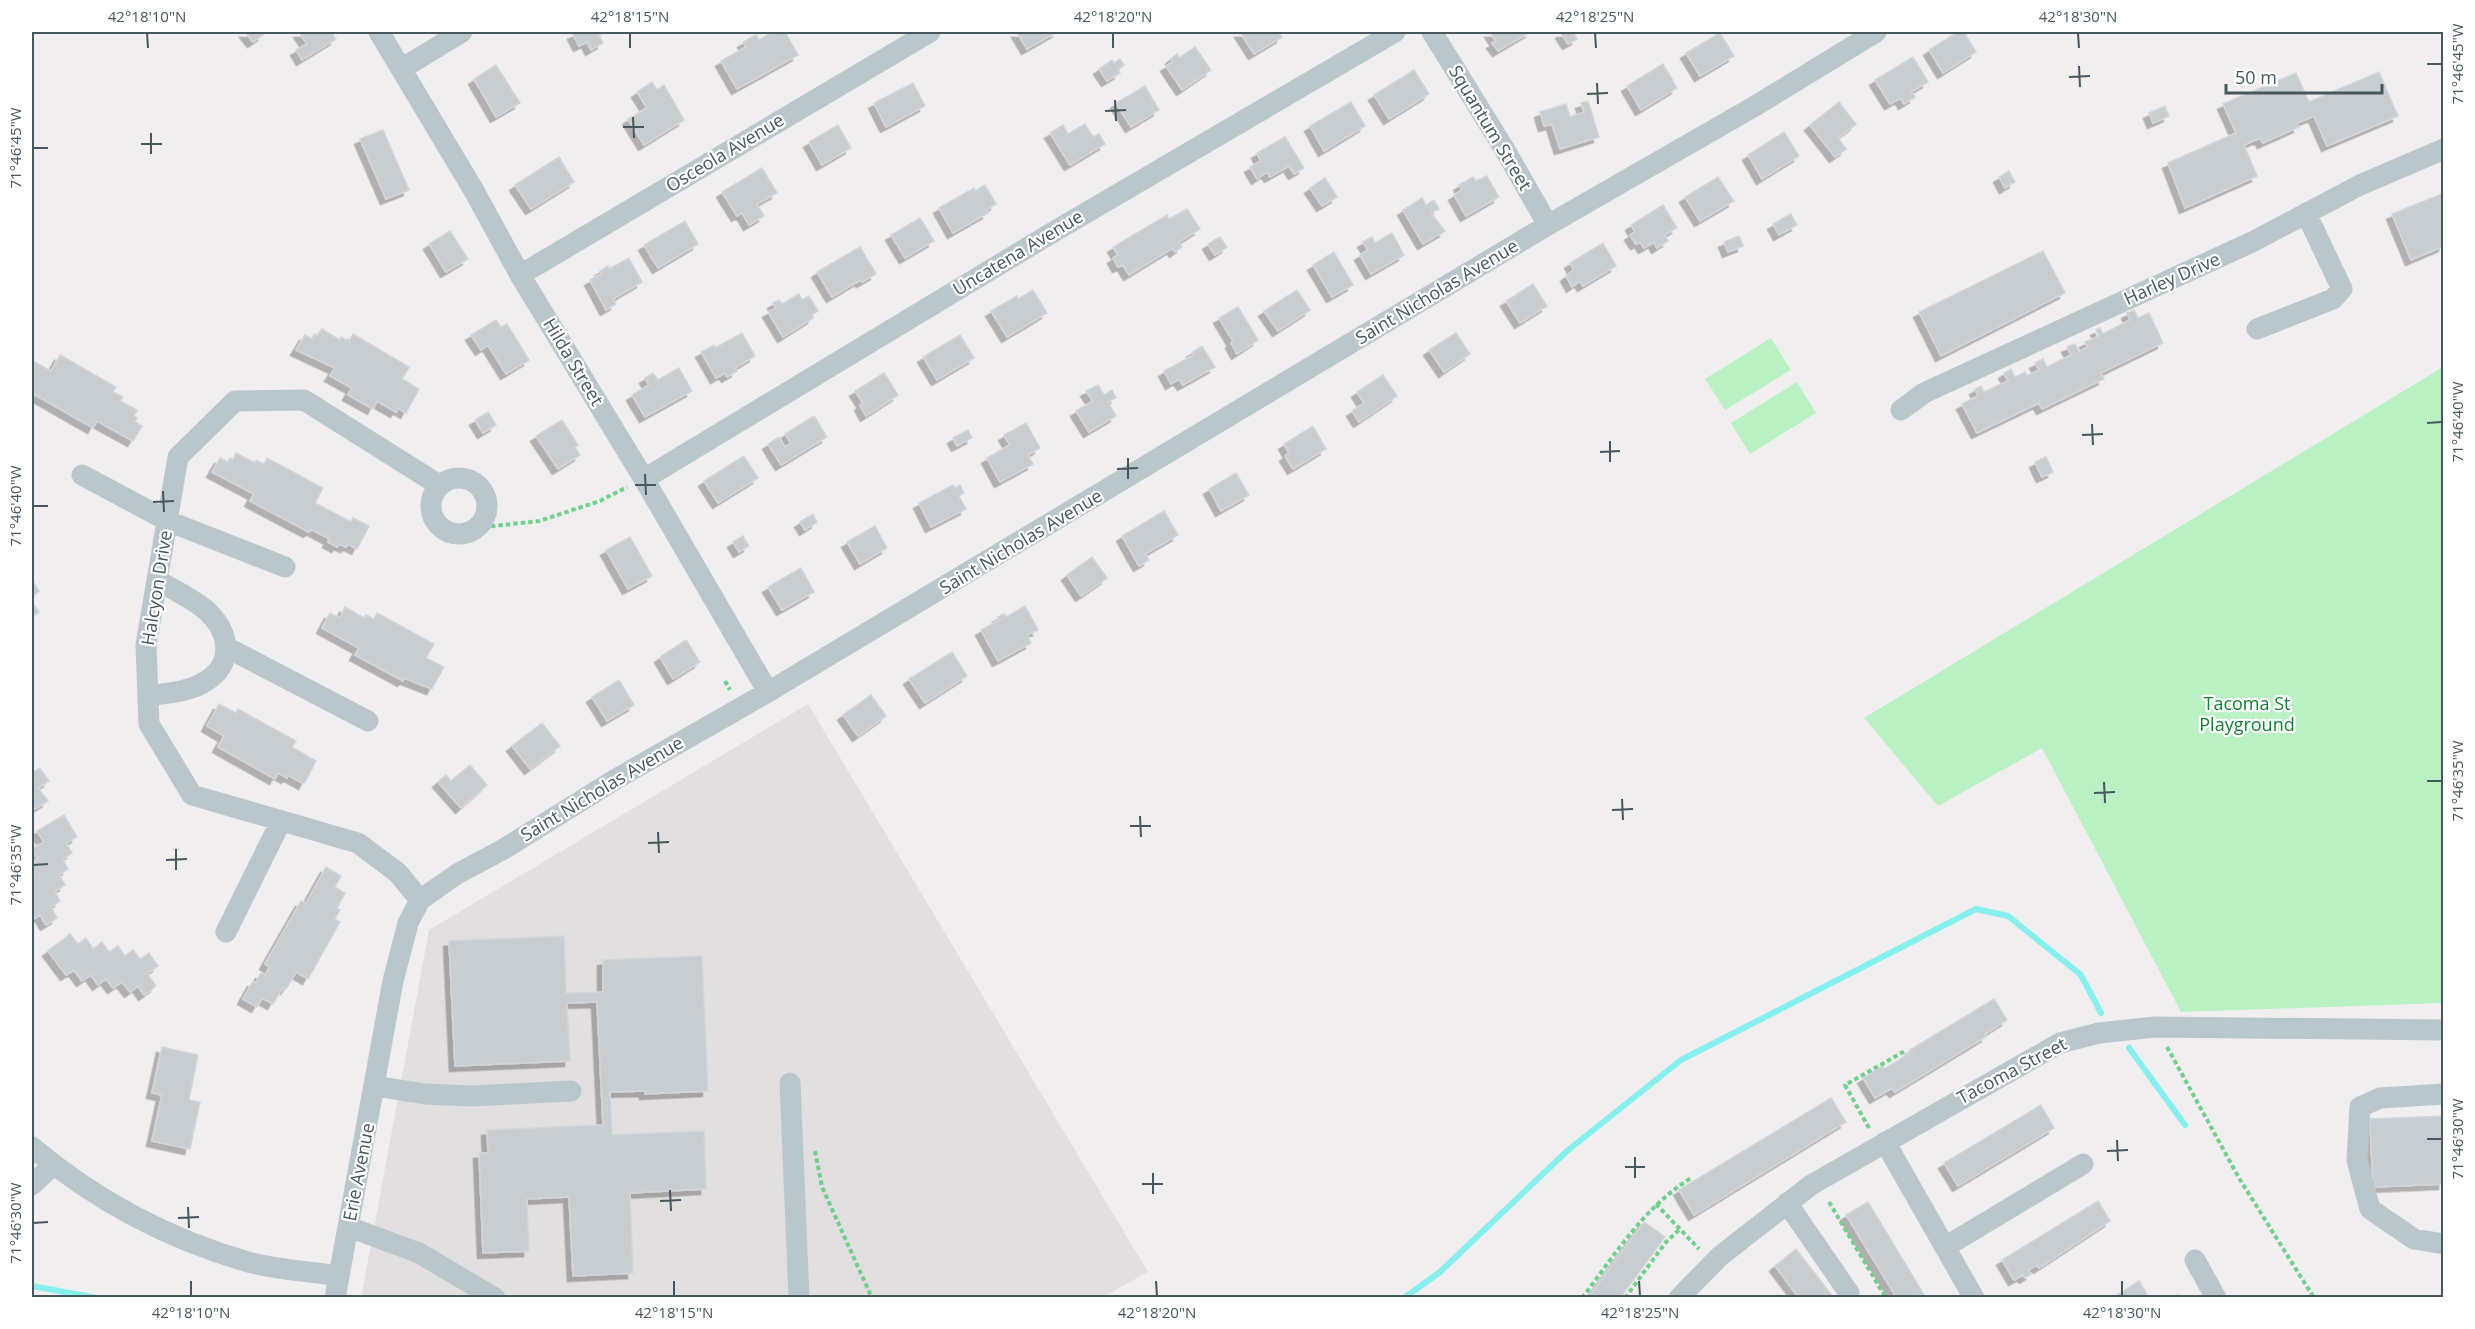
<svg xmlns="http://www.w3.org/2000/svg" width="2475" height="1329" font-family="'Open Sans',sans-serif">
<style>
.education{fill:#e2dfe1}
.green{fill:#baf1c4}
.lines{fill:none;stroke-linecap:round;stroke-linejoin:round}
.stream{stroke:#86f0ef;stroke-width:6}
.building{fill:#c8cdd1;stroke:#d2d6da;stroke-width:1.5;filter:url(#shadow)}
.path{stroke:#71d08d;stroke-width:4;stroke-dasharray:4.5 3;stroke-linecap:butt}
.minor{stroke:#b9c7cc;stroke-width:21}
.ticks{fill:none;stroke:#46575d;stroke-width:2}
.labels{text-anchor:middle;stroke-width:4.5;stroke-linejoin:round;paint-order:stroke}
.street-label{font-size:18px;fill:#46575d;stroke:#fff}
.park-label{font-size:18px;fill:#138132;stroke:#fff}
.neatline{fill:none;stroke:#46575d;stroke-width:2}
.ticks-label{font-size:15px;text-anchor:middle;fill:#46575d}
</style>
<defs>
<filter id="shadow"><feDropShadow dx="-5.5" dy="5.5" stdDeviation="0" flood-color="#0004"/></filter>
</defs>
<rect width="100%" height="100%" fill="#f1eeef"/>
<path class="education" d="M808,704l340,568 -47,26h-740l68,-368z"/>
<path class="green" d="M1771,338l20,32 -66,40 -20,-31z
M2443,367v636l-262,9 -139,-264 -104,58 -74,-88z
M1797,382l19,31 -66,41 -19,-31z"/>
<g class="lines">
<path class="stream" d="M2129,1048l56,77
M32,1286l65,12
M1404,1298l36,-26 127,-121 114,-91 295,-151 32,7 73,59 20,38"/>
</g>
<path class="building" d="M245,32h16l2,3 -10,7z
M299,32h32l5,7 -34,21 -6,-10 11,-6z
M578,32h27l-6,3 4,8 -12,7 -4,-8 -8,4 -6,-12z
M773,32h12l13,23 -61,34 -16,-28 25,-14 -3,-5 13,-7 3,5z
M1017,32h40l-30,17z
M1240,32h38l4,5 -28,17z
M1490,32h40l-32,19 -6,-8 4,-2z
M1564,32h9l4,7 -9,5 -7,-11z
M1958,32h6l12,20 -33,21 -14,-23z
M1720,33l14,23 -34,20 -14,-23z
M1195,47l16,23 -29,20 -16,-24 7,-4 -2,-3 6,-5 2,4z
M1913,57l15,25 -17,10 4,5 -11,7 -3,-6 -11,6 -15,-24z
M1120,59l4,6 -6,5 2,3 -13,8 -8,-12 13,-9 2,3z
M1663,64l14,24 -36,22 -14,-24z
M496,65l24,38 -24,14 -22,-38z
M1414,70l15,24 -40,25 -15,-24z
M2379,72l19,44 -71,30 -13,-30 -17,7 2,4 -36,16 -3,-5 -16,7 13,31 -72,32 -17,-45 68,-30 -13,-29 73,-31 13,29z
M652,82l5,8 7,-5 20,35 -40,25 -16,-26 19,-11 -10,-16z
M913,83l12,23 -39,21 -12,-24z
M1145,86l14,24 -28,17 -15,-24z
M1588,101l11,36 -39,12 -8,-25 -8,2 -4,-14 26,-8 4,13 14,-5 -3,-9z
M1351,102l14,24 -41,25 -14,-25z
M1839,102l17,22 -18,14 8,11 -11,8 -25,-32z
M2165,106l4,10 -16,7 -4,-10z
M1085,124l8,13 6,-3 6,10 -35,21 -20,-32 13,-8 5,9z
M838,125l13,23 -29,17 -13,-23z
M383,130l26,60 -23,9 -26,-60z
M1784,132l15,24 -37,23 -14,-24z
M1285,137l19,31 -10,6 -5,-8 -19,11 -3,-5 -10,7 -7,-12 11,-6 -4,-8z
M559,157l15,25 -43,27 -16,-24z
M762,168l15,25 -20,11 7,12 -15,9 -7,-12 -5,3 -15,-24z
M2009,171l6,11 -10,6 -6,-11z
M1487,176l12,21 -33,19 -12,-21 8,-5 -3,-5 14,-8 3,4z
M1718,177l16,24 -34,20 -15,-24z
M1325,178l12,19 -15,9 -12,-18z
M985,185l11,19 -10,6 2,3 -35,20 -14,-25 35,-20 1,3z
M2444,193v53l-33,14 -19,-46z
M1422,198l4,7 8,-5 5,9 -8,4 14,18 -22,13 -20,-34z
M1663,205l14,23 -13,7 4,6 -11,7 -3,-6 -10,6 -4,-6 -4,2 -6,-9 5,-3 -4,-7z
M1187,209l13,20 -21,13 3,5 -7,5 -2,-4 -44,27 -6,-10 -5,2 -5,-9 5,-3 -5,-8 54,-32 2,4z
M1791,214l6,11 -18,10 -6,-11z
M920,218l14,23 -29,17 -14,-23z
M685,221l13,23 -40,24 -14,-23z
M450,231l18,28 -22,13 -17,-28z
M1392,233l12,22 -33,19 -11,-19 8,-5 -5,-8 9,-5 3,6z
M1739,236l4,10 -15,6 -4,-10z
M1220,237l7,10 -12,8 -7,-11z
M1603,243l13,23 -33,20 -3,-5 -8,6 -6,-11 8,-6 -4,-7z
M860,247l16,27 -14,8 -2,-2 -28,17 -15,-25z
M2043,251l22,42 -124,63 -22,-44z
M1334,252l19,33 -21,12 -19,-32z
M629,258l13,24 -29,17 3,5 -10,6 -16,-30 12,-6 -2,-3 8,-5 1,3z
M1533,284l14,22 -27,17 -14,-22z
M1033,290l14,23 -40,24 -16,-26 26,-15 1,3z
M1297,290l13,20 -32,21 -14,-20z
M799,294l3,6 7,-4 9,15 -7,4 2,3 -30,19 -15,-25 8,-4 -3,-5 6,-3 3,4z
M1238,307l20,33 -21,14 -6,-11 2,-2 -14,-23z
M2134,310l4,8 11,-5 14,30 -62,30 3,6 -62,30 -3,-6 -62,30 -15,-29 16,-8 -3,-7 6,-3 3,6 24,-11 -4,-8 7,-4 4,8 10,-5 2,4 12,-6 -4,-7 8,-4 4,8 24,-12 -4,-8 8,-3 4,8 9,-5 -3,-5 14,-6 -3,-6 4,-2 3,6 27,-14 -3,-7z
M496,320l5,7 6,-3 22,36 -23,14 -18,-29 -7,5 -10,-15z
M322,329l18,11 1,-3 8,5 4,-8 56,33 -7,12 17,10 -13,24 -8,-5 -2,4 -19,-11 -4,8 -25,-14 4,-7 -22,-12 5,-8 -39,-18 9,-15 7,4 2,-5 3,2z
M742,333l13,23 -20,12 2,3 -10,6 -2,-4 -9,5 -15,-26 13,-7 1,3z
M1456,333l14,21 -26,18 -15,-22z
M960,335l14,23 -37,22 -14,-23z
M1202,346l13,21 -32,18 -4,-6 -8,5 -7,-13 30,-16 -2,-3z
M60,355l56,32 -3,5 10,5 -3,4 17,9 -3,6 3,2 -2,4 7,4 -9,15 -36,-20 -4,7 -61,-35v-25l3,-6 16,9z
M679,368l13,23 -47,26 -13,-22 17,-10 -4,-7 8,-5 5,7z
M884,373l14,22 -32,21 -6,-11 3,-2 -8,-12z
M1383,375l14,21 -38,26 -7,-11 12,-8 -7,-11z
M1098,385l6,10 8,-5 4,8 -8,4 8,14 -27,16 -13,-21 17,-10 -7,-10z
M488,412l8,13 -13,8 -8,-13z
M814,416l13,21 -46,28 -13,-21 11,-7 6,10 6,-4 -6,-9z
M562,420l16,25 -3,2 5,8 -22,14 -22,-33z
M1026,423l14,25 -12,7 5,9 -33,18 -13,-24 23,-13 -6,-10z
M1313,426l13,23 -33,20 -8,-13 4,-3 -5,-9z
M968,430l4,8 -15,8 -4,-8z
M236,453l19,10 1,-3 8,4 3,-6 56,30 -8,15 36,19 2,-4 16,8 -12,23 -9,-5 -2,3 -7,-3 -2,3 -9,-5 2,-3 -19,-10 -2,3 -59,-31 4,-7 -42,-22 8,-14 8,4 2,-4 3,2z
M744,456l14,22 -40,25 -14,-22z
M2046,457l7,15 -11,5 -7,-15z
M1236,473l13,22 -28,16 -12,-22z
M953,485l2,3 5,-3 4,8 -5,3 7,13 -35,18 -12,-24z
M1164,511l14,24 -33,19 4,6 -10,6 -17,-30z
M813,514l4,8 -12,8 -5,-8z
M875,526l12,22 -27,16 -13,-22z
M743,536l6,10 -10,6 -6,-10z
M630,537l22,39 -24,13 -22,-39z
M1092,557l15,21 -26,18 -14,-21z
M801,568l13,24 -32,18 -14,-23z
M32,580l7,11 -7,6z
M32,602l7,10 -7,5z
M1025,606l13,24 -11,5 4,8 -33,18 -17,-31 19,-10 -2,-3 6,-3 2,3z
M345,607l19,11 2,-3 8,4 3,-6 57,31 -8,14 18,9 -12,22 -28,-11 -1,3 -48,-26 4,-7 -37,-20 8,-15 10,5z
M686,640l14,22 -27,17 -13,-22z
M952,652l15,24 -42,27 -16,-24z
M619,680l15,25 -27,16 -15,-24z
M871,695l15,21 -28,20 -15,-21z
M219,704l17,9 2,-4 58,32 -4,6 24,14 -12,23 -16,-9 -1,3 -9,-5 -3,6 -57,-32 6,-11 -17,-10z
M542,723l18,23 -30,23 -18,-23z
M470,765l17,20 -26,23 -23,-26 8,-7 5,6z
M40,768l9,13 -11,7 10,13 -13,8 -3,-6v-30z
M64,815l13,22 -11,6 6,10 -9,6 5,10 -9,6 6,10 -10,6 5,10 -9,6 6,11 -11,7 -6,-10 -8,5v-43l3,-2 -3,-5v-8l6,-3 -6,-10 12,-7 -7,-11z
M326,867l15,9 -6,11 10,6 -8,15 3,2 -5,9 5,3 -32,57 -12,-7 -10,17 -3,-2 -10,17 -11,-6 -5,9 -14,-8 10,-18 3,2 5,-10 4,2 5,-8 -5,-3 36,-63 5,2z
M70,934l8,10 8,-6 7,11 9,-7 7,10 9,-6 7,10 8,-6 7,9 9,-6 9,13 -11,7 9,13 -12,9 -6,-9 -8,6 -8,-10 -9,6 -7,-9 -8,6 -7,-10 -9,6 -8,-11 -8,5 -18,-24z
M564,936l2,57 37,-1v-32l99,-4 6,135 -63,3v-3l-35,1 2,43 92,-4 2,58 -76,4 3,80 -60,3 -4,-79 -42,2 2,52 -46,2 -4,-100h9l-1,-23 116,-5 -6,-123 -30,1 3,58 -115,5 -6,-125z
M1994,999l13,21 -22,14 2,2 -92,56 -3,-4 -17,10 -12,-20 20,-12 1,3 28,-17 -2,-2z
M162,1047l36,8 -9,45 11,2 -10,47 -38,-8 10,-46 -10,-2z
M1831,1098l15,24 -152,93 -15,-25z
M2041,1105l13,23 -96,58 -14,-23z
M2444,1116v68l-71,3 -3,-68z
M2098,1201l12,20 -71,47 -2,-3 -9,5 3,4 -6,4 -2,-3 -9,5 -12,-20z
M1868,1202l58,96h-29l-51,-83z
M1644,1222l21,15 -45,61h-32z
M1796,1249l38,49h-35l-24,-32z
M2139,1281l10,17h-37z"/>
<g class="lines">
<path class="path" d="M476,528l63,-7 61,-20 27,-14
M725,681l5,9
M2167,1047l72,131 75,120
M1869,1128l-24,-43 60,-34
M815,1151l7,36 50,111
M1829,1202l57,96
M1656,1204l43,45
M1582,1298c33,-43 62,-91 109,-120
M1625,1298l41,-56 14,-13
M2176,1298l3,-2"/>
<path class="minor" d="M379,32l94,157 47,86 124,204 124,213
M1432,32l73,118 43,75
M401,69l61,-37
M520,275l410,-243
M2257,329l76,-30 9,-10 -36,-76
M1901,410l23,-17 328,-151 108,-57 84,-36
M82,475l86,46 117,46
M431 506a28 28 0 1 1 56 0a28 28 0 1 1-56 0Z
M644,479l411,-248 340,-199
M228,648l140,73
M148,696c19,-3 42,-4 58,-15 28,-17 24,-48 2,-69 -14,-13 -35,-22 -51,-32
M420,900l-22,-27 -40,-30 -166,-48 -43,-71 -3,-79 32,-188 57,-56 69,-1 135,85
M226,932l55,-111
M790,1083l9,215
M375,1086l50,8 47,2 99,-5
M2444,1094l-64,4 -20,9 -3,53 13,49 44,30 30,5
M1885,1142l89,156
M32,1147c63,53 136,92 216,115 29,8 61,9 91,14
M32,1185l21,-20
M1787,1203l62,90
M349,1227l70,26 76,45
M1945,1247l138,-83
M2195,1260l21,38
M335,1298l58,-317 15,-58 12,-23 37,-26 45,-24 114,-71 152,-87 780,-467 207,-119 121,-74
M1679,1298l40,-41 92,-72 249,-142 39,-10 56,-6 289,3"/>
</g>
<path class="ticks" d="M147,33l1,15M630,33v15M1113,33v15M1595,33l1,15M2078,33l1,15M2427,64h15M2079,66l1,21M2069,77l21,-1M1597,83l1,21M1587,94l21,-1M1115,100l1,21M1105,111l21,-1M633,117l1,21M623,127h21M151,133v21M141,144h21M33,148h15M2427,423l15,-1M2092,424l1,21M2082,435l21,-1M1610,441v21M1600,452l20,-1M1128,458v21M1117,469l21,-1M645,474l1,21M635,485h21M163,491l1,21M153,502l21,-1M33,506h15M2427,781h15M2104,782l1,21M2094,793l21,-1M1622,799l1,21M1612,810l21,-1M1140,816l1,21M1130,826h21M658,832l1,21M648,843l21,-1M176,849v21M166,860l21,-1M33,865l15,-1M2427,1139h15M2117,1140l1,21M2107,1151l21,-1M1635,1157v21M1625,1167h20M1153,1173v21M1142,1184h21M670,1190l1,21M660,1201l21,-1M188,1207l1,21M178,1218l21,-1M33,1223l15,-1M191,1281v15M674,1281v15M1156,1281l1,15M1639,1281l1,15M2122,1281v15"/>
<g class="labels">
<g class="street-label">
<text transform="translate(1490 128) rotate(59)" y="6">Squantum Street</text>
<text transform="translate(725 153) rotate(-31)" y="6">Osceola Avenue</text>
<text transform="translate(1018 253) rotate(-31)" y="6">Uncatena Avenue</text>
<text transform="translate(2172 279) rotate(-24)" y="6">Harley Drive</text>
<text transform="translate(1437 292) rotate(-31)" y="6">Saint Nicholas Avenue</text>
<text transform="translate(573 362) rotate(59)" y="6">Hilda Street</text>
<text transform="translate(1021 542) rotate(-31)" y="6">Saint Nicholas Avenue</text>
<text transform="translate(157 588) rotate(-81)" y="6">Halcyon Drive</text>
<text transform="translate(602 789) rotate(-31)" y="6">Saint Nicholas Avenue</text>
<text transform="translate(2012 1071) rotate(-28)" y="6">Tacoma Street</text>
<text transform="translate(359 1172) rotate(-79)" y="6">Erie Avenue</text>
</g>
<g class="park-label">
<text x="2247" y="710">Tacoma St<tspan x="2247" dy="21">Playground</tspan></text>
</g>
</g>
<rect width="2475" height="1329" fill="none" stroke="#ffffff" stroke-width="66"/>
<path d="M2226 84v9h156v-9" fill="none" stroke="#46575d" stroke-width="3"/>
<text x="2235" y="84" font-size="18" fill="#46575d" stroke="#ffffff" stroke-width="4.5" paint-order="stroke">50 m</text>
<rect x="33" y="33" width="2409" height="1263" class="neatline"/>
<g class="ticks-label">
<text x="147" y="22">42°18'10"N</text>
<text x="630" y="22">42°18'15"N</text>
<text x="1113" y="22">42°18'20"N</text>
<text x="1595" y="22">42°18'25"N</text>
<text x="2078" y="22">42°18'30"N</text>
<text transform="translate(2458 64) rotate(-90)" y="5">71°46'45"W</text>
<text transform="translate(16 148) rotate(-90)" y="5">71°46'45"W</text>
<text transform="translate(2458 422) rotate(-90)" y="5">71°46'40"W</text>
<text transform="translate(16 506) rotate(-90)" y="5">71°46'40"W</text>
<text transform="translate(2458 781) rotate(-90)" y="5">71°46'35"W</text>
<text transform="translate(16 865) rotate(-90)" y="5">71°46'35"W</text>
<text transform="translate(2458 1139) rotate(-90)" y="5">71°46'30"W</text>
<text transform="translate(16 1223) rotate(-90)" y="5">71°46'30"W</text>
<text x="191" y="1318">42°18'10"N</text>
<text x="674" y="1318">42°18'15"N</text>
<text x="1157" y="1318">42°18'20"N</text>
<text x="1640" y="1318">42°18'25"N</text>
<text x="2122" y="1318">42°18'30"N</text>
</g>
</svg>
